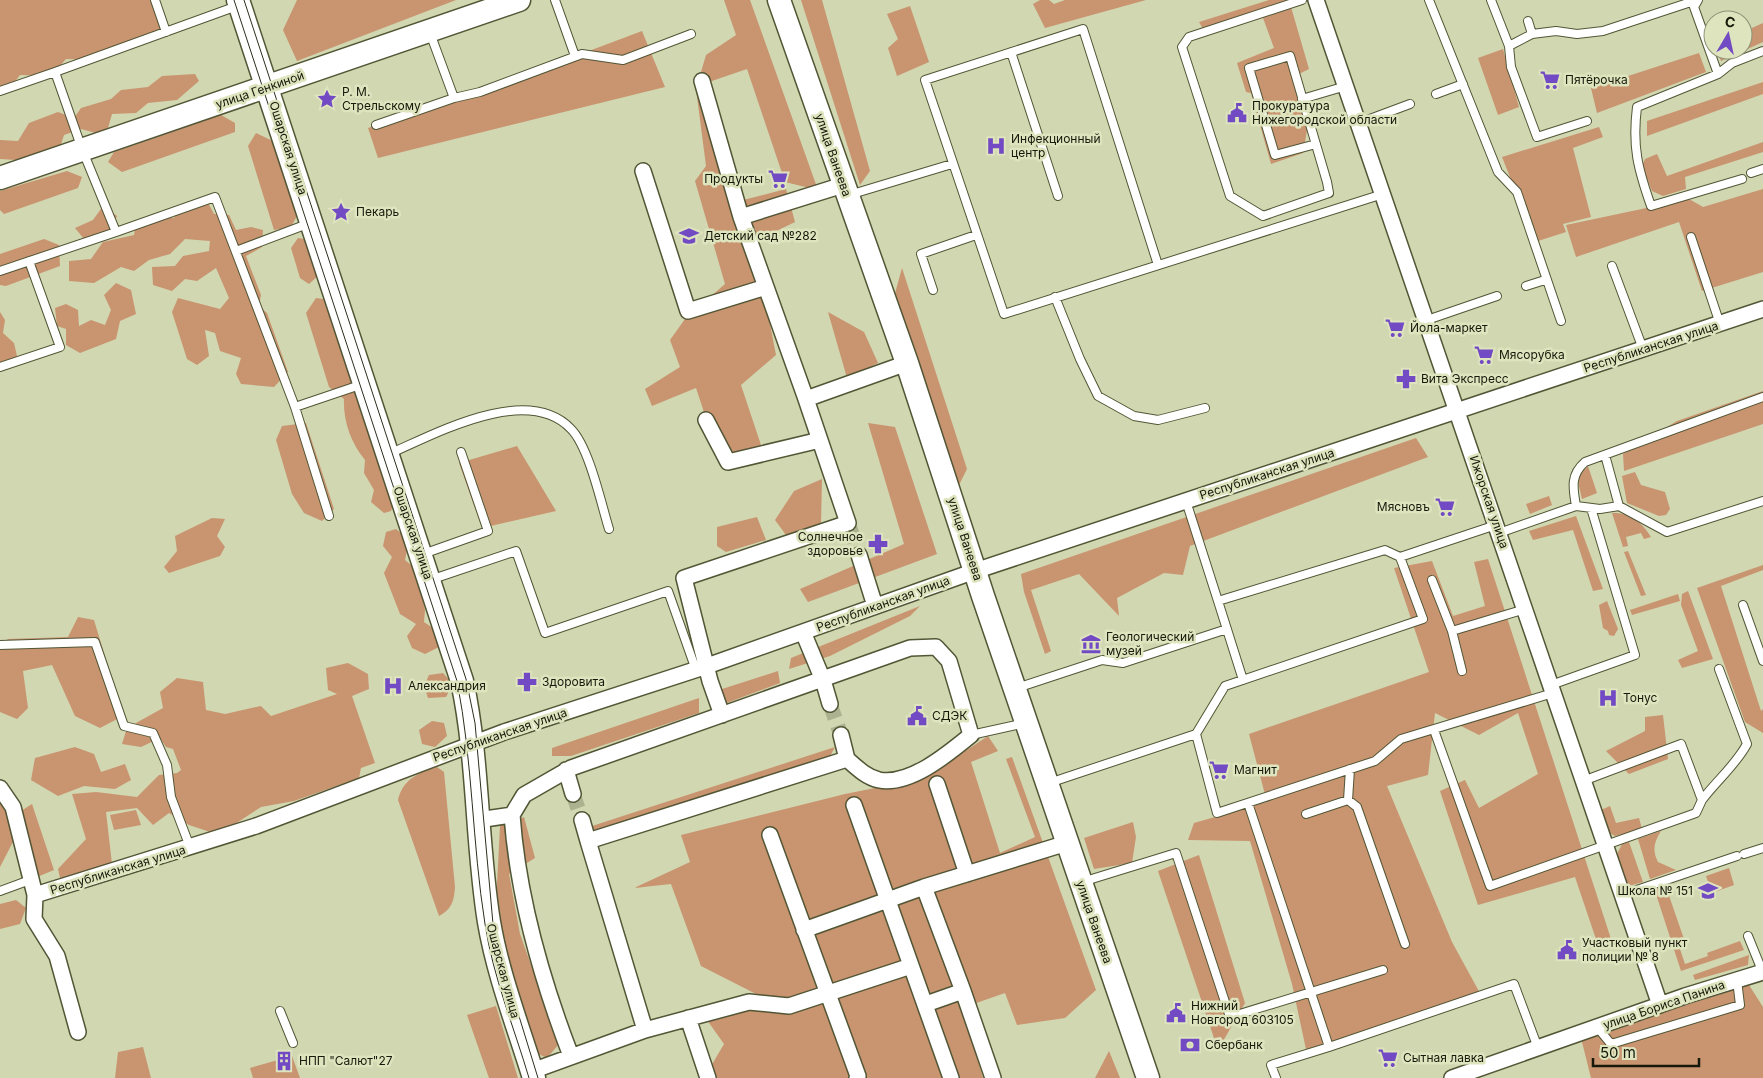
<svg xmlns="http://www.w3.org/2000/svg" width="1763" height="1078" font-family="Inter,sans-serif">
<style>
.green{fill:#c99470}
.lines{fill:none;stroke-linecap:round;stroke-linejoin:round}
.street-tunnel{stroke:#acb190;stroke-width:15;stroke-dasharray:15 8;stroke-linecap:butt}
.lane-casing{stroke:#525635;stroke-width:10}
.street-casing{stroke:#525635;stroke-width:18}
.secondary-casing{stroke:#525635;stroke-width:25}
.lane{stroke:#fff;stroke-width:8}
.street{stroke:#fff;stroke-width:15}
.secondary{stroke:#fff;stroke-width:22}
.tram{stroke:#2c2e1d;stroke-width:1}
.labels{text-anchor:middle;stroke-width:5;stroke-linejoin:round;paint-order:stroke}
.poi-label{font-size:12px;fill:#16180a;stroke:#dee4be;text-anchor:start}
.street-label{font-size:12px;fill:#16180a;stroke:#dee4be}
</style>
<rect width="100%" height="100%" fill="#d1d7b1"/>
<path class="green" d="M0,0h159l7,20 -10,19 -60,21 -30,-1 -15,17 -31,-1 -13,17 -7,3z
M297,0h159l-159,61 -14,-31z
M724,0h26l68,190 -33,-8 -38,-113 -41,14 37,117 43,-11 9,33 -41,20 22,113 -35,30 21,63 -40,18 -26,-78 -44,18 -7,-17 35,-22 -10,-27 15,-21 40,-35 -30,-103 11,-15 -10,-77 10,-34 30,-20z
M801,0h21l48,171 -10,14z
M1040,0h9l5,4 11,-4h81l-101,28 -12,-24z
M1269,0h20l20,69 -10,5 12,34 -8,45 -32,11 -20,-71 -5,-1 -9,-29 37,-15 -11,-30 -57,16 -7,-12z
M910,6l19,56 -32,14 -9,-28 10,-9 -11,-25z
M1763,23v19l-42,19 -4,-11h26v-18z
M642,31l23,56 -287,71 -10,-30 88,-27z
M1503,49l16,58 -21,8 -20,-57z
M1699,53l7,19 -109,41 -6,-25z
M195,74l4,7 -22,19 -29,3 -12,10 -24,1 -4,14 -12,5 -15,-4 -17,6 -4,12 -44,13 -16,-1v-19l18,1 11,-18 29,-11 16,6 7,-10 30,-9 10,-9 27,-3 14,-11z
M1763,82v12l-116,42v-15z
M221,115l14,8v9l-113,40 -14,-10 6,-10z
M1599,127l4,10 -30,11 18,69 -28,7 3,8 -28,9 -5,-6 -31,-78z
M256,133l19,9 23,72 -7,13 -17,3 -26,-84z
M1763,142v10l-78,25 1,12 -23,7 -11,-5 -10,-25 3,-7 12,-5 10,22z
M67,171l15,6 -4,11 -74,26 -4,-4v-19z
M1763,189v83l-61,19 -23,-69 -103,35 -10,-32 123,-26 14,8z
M205,197l9,17 15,1 7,15 15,-3 12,3 -1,17 -16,9 15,39 -2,11 8,7 21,59 -14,15 -33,-3 -5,-10 5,-16 -21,-7 -5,-18 -10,-3 4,26 -12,9 -10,-6 -15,-47 6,-14 42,11 9,-11 -13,-30 -19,13 -12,-2 -13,12 -19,-6 -1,-18 23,-1 8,-10 26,-5 1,-10 -25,-2 -15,15 -21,6 -15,11 -13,-4 -27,16 -25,-2v-20l22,-2 12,-17 31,-7 2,-14 21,-6 17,3 7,-13z
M103,206l14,10 -6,15 -27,8 -9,-11 18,-8z
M298,238l13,2 9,34 -11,10 -9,-6 -9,-30z
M44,239l15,6 1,21 -54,20 -6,-1v-31z
M902,268l65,201 -10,20 -63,-192z
M116,283l15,7 5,24 -16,7 -4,18 -36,14 -14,-8v-16l-9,-3 -2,-18 11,-4 12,6 1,16 12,-6 14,5 6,-15 -7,-15z
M316,298l15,2 46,139 -1,17 13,17 -4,14 12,9 -6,15 -7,2 -13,-11 3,-12 -10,-17 1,-13c-14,-17 -22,-39 -21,-61l-15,-12 -23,-74z
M0,312l5,8 -2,13 11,10 3,13 -11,13 -6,-1z
M828,312l36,20 14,31 -31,15z
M1763,391v33l-139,47 -1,-17 54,-33z
M306,423l28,86 -12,12 -18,-8 -12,-19 -16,-54 6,-14z
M868,423l27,4 42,127 -129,48 -8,-13 104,-45z
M1416,438l12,19 -238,89 -7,29 -19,-2 -47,25 2,18 -40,-42 -48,16 20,61 -6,3 -21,-62 -3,-18z
M517,446l39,65 -74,17 -23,-65z
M1588,466l9,27 -15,6 -5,-21z
M1635,472l6,13 24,7 5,17 -4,6 -7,1 -32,-13 -5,-27z
M822,479l-1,45 -35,11 -11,-15 19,-29z
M1549,496l3,9 -22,9 -4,-10z
M1612,513c17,-1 31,10 39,24l-7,2 -3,-6 -15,4 2,9 -5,1z
M1576,516l27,73 -10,2 -20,-61 -40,10 -4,-9z
M757,517l9,23 -40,12 -9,-6v-19z
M212,518l13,1 -8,17 8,11 -5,9 -51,17 -5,-6 13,-16 -2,-15z
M396,529l13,11 -4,20 11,9 9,41 -1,12 13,9 2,16 -14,7 -13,-6 -5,-12 9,-12 -16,-10 -16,-41 8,-16 -9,-11 3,-14z
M1628,551l18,44 -5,1 -17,-44z
M1488,559l124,383 -13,6 -24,-71 -97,28 -38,-114 25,-11 14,28 59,-34 -20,-61 -39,22 -44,-22 -7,62 -41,11 65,156 29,53 -174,59 -15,-70 -42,-143 -62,-1 6,-17 73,-21 -18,-68 180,-62 -35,-104 38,-7 21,55 32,-10 -11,-44z
M1763,565v5l-42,16 40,125 2,-2v24l-18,-11 -48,-134z
M1688,591l25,68 -31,9 -4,-8 20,-9 -17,-46 1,-11z
M1678,594l2,7 -48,14 -2,-5z
M1607,601l11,28 -4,7 -5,-1 -1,-4 -5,-3 -4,-23z
M920,606l-10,10 -80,40 -41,13 2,-11z
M78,617l16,3 29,96 -23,12 -25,-12 -23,-51 -29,6 5,37 -11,11 -17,-7v-67l8,-6 60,-2z
M348,663l20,11 1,15 -17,7 23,67 -14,5 -2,10 -65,23 -33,6 -26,17 -25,8 -21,-7 -20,-12 -16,12 -16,-17 -31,4 6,52 -52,14 -2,-9 28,-30 -14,-45 24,-2 41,5 22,-22 18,-2 4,-3 -8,-21 -7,-2 -6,-9 -19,9 -19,-3 5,-16 36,-20 -3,-16 17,-14 26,4 3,28 19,4 36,-8 10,10 66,-22 -9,-4 -2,-22z
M778,671l2,12 -56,21 -8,-13z
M443,673l10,11 -7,13 -18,1 -4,-12 5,-11z
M699,698v15l-128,43h-19v-8z
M1663,715l5,44 -39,15 -23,-23 39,-20v-14z
M432,721l12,2 3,13 -12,11 -13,-3 -3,-14z
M988,736l10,15 -27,11 29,91 35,-16 -29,-78 6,-2 84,233 -31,28 -48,7 -12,-32 -43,15 21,70h-279l20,-34 -17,-24 51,-25 -57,-29 -30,-82 -37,4 56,-26 -9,-27 164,-41 80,-16z
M75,747l19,7 7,18 24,-8 6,16 -16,9 -31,-3 -26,10 -27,-16 4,-22z
M835,747l-7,13 -228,74 -14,-6z
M437,767l7,5 11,115c-1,14 -3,22 -16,29l-41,-116c5,-21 20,-27 39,-33z
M0,793l4,5 11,40 -15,29z
M32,804l22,66 -17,7 -19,-64z
M1610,806l6,17 23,-5 3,11 -27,7 -7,-4 -9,-21z
M136,810l5,15 -27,5 -4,-15z
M524,817l11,41 -26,16 11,60 39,110 -12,14 -13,-6 -27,-84 -11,-64 4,-78z
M1133,822l3,15 -4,26 -38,6 -10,-31z
M1661,831c-7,11 -9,19 -3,31l18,8 -26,9 -12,-40z
M1629,842l14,40 -14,4 -4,-7 -8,-25 5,-10z
M1199,855l46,148 -27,47 -60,-179z
M1729,868l5,17 -22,8 -6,-17z
M1665,884l20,58 -6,4 6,18 23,-8 -1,-3 33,-12 4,9 -63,21 -27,-83z
M16,900l10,8 -6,16 -20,5v-25z
M1749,955l-1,10 -53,15 -2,-5z
M1749,985l14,22v71h-172l-10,-40z
M496,1006l22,72h-29l-22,-63z
M143,1047l8,31h-36l3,-26z
M1109,1051l11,27h-25z
M292,1056l8,22h-47l-3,-10z"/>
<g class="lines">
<path class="street-tunnel" d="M850,528l9,27
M830,704l11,31
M573,794l9,26"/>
<defs>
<path id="lane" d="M155,0l11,32
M555,0l20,56
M1302,0l-113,37 -7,10 48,149 33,20 66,-23 -2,-11 -37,-126 -41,12 26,87 41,-11
M1429,0l69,172 19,20 44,129
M1491,0l18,46
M1698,0l-4,7 24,67
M237,6l-182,66 27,77 34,83 99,-35 80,210 68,-23
M1528,21l4,13
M1011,52l47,144
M0,91l55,-19
M1436,94l27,-10
M454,98l26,-6 102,-38 41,6 68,-26
M1302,99l44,-13
M1587,121l-50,16 -26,-70 -2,-21 23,-12 24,-3 21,3 26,-3 94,-31
M1359,123l51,-19
M376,125l78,-27 -24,-65
M1751,173l12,-4
M1742,179l-91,27c-13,-37 -19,-59 -14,-99l81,-33 14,-11 31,-12
M849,195l103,-31
M1691,237l29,87
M236,251l74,-28
M1158,265l-75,-236 -158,51 79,234 379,-120
M1612,266l31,83
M0,271l116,-39
M1526,286l19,-6
M933,290l-12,-36 55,-19
M1055,297l25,62 18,37 36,20 24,4 47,-12
M1427,320l70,-24
M0,367l60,-20 -31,-86
M295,407l34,109
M389,454c46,-20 138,-71 182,-25 18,18 30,74 38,100
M1605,455l14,51
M1186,501l32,100 167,-51 15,7 23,62 -198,67 -29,48 21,79 158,-52 26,-22 152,-46
M1576,506c-3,-18 -6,-31 9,-44l178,-65
M1499,533l77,-27 24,3 19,-3 48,26 96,-31
M423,554l65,-23 -27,-79
M1400,557l96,-32
M430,580l86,-29 29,82 123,-42 28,79
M1432,580l20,51 73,-22
M1218,601l25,79
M1743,605l20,56
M1452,631l10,40
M0,645l95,-3 29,84 29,7 14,32 4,32 19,50
M1551,685l84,-30 -44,-147
M1017,688l85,-28 21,3 104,-34
M1434,730l56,156 206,-73 6,-13 -21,-56 -98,37
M971,735l54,-12
M1049,783l147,-49
M1348,800l2,-31
M1702,800c15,-20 33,-34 45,-56l-28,-75
M1248,803l81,244 -58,18 5,13
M1306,814l42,-14 9,7 48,137
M1744,854l19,-6
M1082,882l94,-29 54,164 153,-47
M0,891l30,-11
M1622,895l115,-39
M1748,936l15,37
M280,1011l13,32
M1597,1027l14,17 129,-39 -3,-25
M1329,1047l185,-63 24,64"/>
<path id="street" d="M1316,0l344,1005
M702,81l39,136 65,182 101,-36
M643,171l45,140 78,-24
M741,217l102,-32
M706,420l22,42 92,-22
M859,555l16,51
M803,632l20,48 7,24
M722,715l-12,-34 -26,-103 164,-55 -42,-124
M841,735l6,24
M566,770l7,24
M937,784l30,90
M0,788l13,19 22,88 -1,24 23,37 21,76
M854,805l97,273
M512,815c6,83 29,163 59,241
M478,820l34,-5 12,-20 47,-27 339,-120 26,-1 13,14 22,74c-22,18 -61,51 -92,45 -13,-3 -23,-13 -32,-21l-259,82 -6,-21
M770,835l88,241 -1,2
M588,841l57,189
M35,895l221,-69 248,-94 203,-66 268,-95 788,-262
M804,930l120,-43
M963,991l-39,-104 143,-44
M926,1004l37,-13 30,87
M688,1018l20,60
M532,1071l113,-41 104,-28 40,4 122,-40
M1452,1078l233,-82 78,-24"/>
<path id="secondary" d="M238,0l224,681c17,79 14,161 27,241 9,53 29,104 45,156
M779,0l128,363 76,233 165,482
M0,178l519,-178"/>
</defs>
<use href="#lane" class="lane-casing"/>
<use href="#street" class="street-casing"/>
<use href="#secondary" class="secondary-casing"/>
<use href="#lane" class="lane"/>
<use href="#street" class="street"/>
<use href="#secondary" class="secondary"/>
<path class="tram" d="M234,0l223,681c16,81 15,162 28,243 8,53 29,103 44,154
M244,0l222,679 9,44 18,201 6,27 39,127"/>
</g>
<defs>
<symbol id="supermarket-bare" viewBox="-9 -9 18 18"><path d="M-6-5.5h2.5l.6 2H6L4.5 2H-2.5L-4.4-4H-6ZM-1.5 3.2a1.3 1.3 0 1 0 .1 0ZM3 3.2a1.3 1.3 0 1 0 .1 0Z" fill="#724ac3" stroke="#dee4be" stroke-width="2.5" paint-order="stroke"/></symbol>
<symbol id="sight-bare" viewBox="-9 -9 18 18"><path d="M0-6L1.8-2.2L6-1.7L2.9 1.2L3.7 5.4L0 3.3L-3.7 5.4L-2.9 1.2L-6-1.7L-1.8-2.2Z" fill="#724ac3" stroke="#dee4be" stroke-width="2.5" paint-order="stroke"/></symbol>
<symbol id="civic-bare" viewBox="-9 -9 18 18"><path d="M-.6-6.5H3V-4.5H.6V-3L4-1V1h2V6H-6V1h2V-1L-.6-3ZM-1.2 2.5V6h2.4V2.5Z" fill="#724ac3" stroke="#dee4be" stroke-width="2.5" paint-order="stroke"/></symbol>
<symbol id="hospital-bare" viewBox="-9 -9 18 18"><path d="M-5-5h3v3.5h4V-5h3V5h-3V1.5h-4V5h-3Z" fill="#724ac3" stroke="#dee4be" stroke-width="2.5" paint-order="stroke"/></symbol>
<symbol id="school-bare" viewBox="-9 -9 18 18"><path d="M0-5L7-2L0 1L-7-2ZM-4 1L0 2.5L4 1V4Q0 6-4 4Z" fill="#724ac3" stroke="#dee4be" stroke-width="2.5" paint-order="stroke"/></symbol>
<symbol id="pharmacy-bare" viewBox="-9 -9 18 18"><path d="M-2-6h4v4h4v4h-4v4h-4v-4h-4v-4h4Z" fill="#724ac3" stroke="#dee4be" stroke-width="2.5" paint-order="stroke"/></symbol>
<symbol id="museum-bare" viewBox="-9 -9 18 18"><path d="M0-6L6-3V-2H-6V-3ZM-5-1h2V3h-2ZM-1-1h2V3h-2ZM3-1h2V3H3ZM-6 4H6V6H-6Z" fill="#724ac3" stroke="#dee4be" stroke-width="2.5" paint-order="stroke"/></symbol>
<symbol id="bank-bare" viewBox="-9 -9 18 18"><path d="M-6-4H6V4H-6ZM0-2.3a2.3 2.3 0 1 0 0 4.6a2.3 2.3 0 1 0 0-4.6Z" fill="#724ac3" stroke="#dee4be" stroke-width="2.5" paint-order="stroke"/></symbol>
<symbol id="building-bare" viewBox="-9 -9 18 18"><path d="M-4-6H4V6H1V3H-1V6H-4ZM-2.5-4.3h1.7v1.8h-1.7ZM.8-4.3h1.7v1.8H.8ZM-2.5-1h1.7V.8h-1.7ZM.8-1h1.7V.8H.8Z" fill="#724ac3" stroke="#dee4be" stroke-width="2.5" paint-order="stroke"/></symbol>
</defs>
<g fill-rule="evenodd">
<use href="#supermarket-bare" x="1536" y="66" width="28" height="28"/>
<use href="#sight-bare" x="313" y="85" width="28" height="28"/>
<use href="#civic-bare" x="1223" y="99" width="28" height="28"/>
<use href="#hospital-bare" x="982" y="132" width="28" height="28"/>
<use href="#supermarket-bare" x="764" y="165" width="28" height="28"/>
<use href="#sight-bare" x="327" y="198" width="28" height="28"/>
<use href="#school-bare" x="675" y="222" width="28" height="28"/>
<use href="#supermarket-bare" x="1381" y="314" width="28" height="28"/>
<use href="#supermarket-bare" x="1470" y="341" width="28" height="28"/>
<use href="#pharmacy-bare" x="1392" y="365" width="28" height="28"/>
<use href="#supermarket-bare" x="1431" y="493" width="28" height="28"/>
<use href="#pharmacy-bare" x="864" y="530" width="28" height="28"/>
<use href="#museum-bare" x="1077" y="630" width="28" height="28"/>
<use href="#pharmacy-bare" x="513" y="668" width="28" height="28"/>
<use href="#hospital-bare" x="379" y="672" width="28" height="28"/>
<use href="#hospital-bare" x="1594" y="684" width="28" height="28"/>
<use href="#civic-bare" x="903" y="702" width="28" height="28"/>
<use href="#supermarket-bare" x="1205" y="756" width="28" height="28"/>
<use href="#school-bare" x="1694" y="877" width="28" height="28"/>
<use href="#civic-bare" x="1553" y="936" width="28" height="28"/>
<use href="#civic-bare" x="1162" y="999" width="28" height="28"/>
<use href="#bank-bare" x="1176" y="1031" width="28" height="28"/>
<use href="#supermarket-bare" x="1374" y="1044" width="28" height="28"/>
<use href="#building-bare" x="270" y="1047" width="28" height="28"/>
</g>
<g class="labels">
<g class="poi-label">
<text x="1565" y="84">Пятёрочка</text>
<text x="342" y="96">Р. М.<tspan x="342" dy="14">Стрельскому</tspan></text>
<text x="1252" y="110">Прокуратура<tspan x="1252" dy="14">Нижегородской области</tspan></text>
<text x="1011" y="143">Инфекционный<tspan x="1011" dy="14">центр</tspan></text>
<text x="763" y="183" text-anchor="end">Продукты</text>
<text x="356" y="216">Пекарь</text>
<text x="704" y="240">Детский сад №282</text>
<text x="1410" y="332">Йола-маркет</text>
<text x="1499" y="359">Мясорубка</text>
<text x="1421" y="383">Вита Экспресс</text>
<text x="1430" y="511" text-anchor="end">Мясновъ</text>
<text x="863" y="541" text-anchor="end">Солнечное<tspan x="863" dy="14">здоровье</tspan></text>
<text x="1106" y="641">Геологический<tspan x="1106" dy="14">музей</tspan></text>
<text x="542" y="686">Здоровита</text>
<text x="408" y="690">Александрия</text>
<text x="1623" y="702">Тонус</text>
<text x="932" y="720">СДЭК</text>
<text x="1234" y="774">Магнит</text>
<text x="1693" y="895" text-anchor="end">Школа № 151</text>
<text x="1582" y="947">Участковый пункт<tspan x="1582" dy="14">полиции № 8</tspan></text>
<text x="1191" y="1010">Нижний<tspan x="1191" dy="14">Новгород 603105</tspan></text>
<text x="1205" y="1049">Сбербанк</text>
<text x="1403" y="1062">Сытная лавка</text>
<text x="299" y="1065">НПП "Салют"27</text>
</g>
<g class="street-label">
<text transform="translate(260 90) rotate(-19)" y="4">улица Генкиной</text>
<text transform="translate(288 148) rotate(72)" y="4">Ошарская улица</text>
<text transform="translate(833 155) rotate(71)" y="4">улица Ванеева</text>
<text transform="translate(1651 347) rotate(-18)" y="4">Республиканская улица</text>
<text transform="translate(1267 474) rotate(-18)" y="4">Республиканская улица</text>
<text transform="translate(1489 502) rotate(71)" y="4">Ижорская улица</text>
<text transform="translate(413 533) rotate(71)" y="4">Ошарская улица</text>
<text transform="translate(965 539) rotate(72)" y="4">улица Ванеева</text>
<text transform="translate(883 604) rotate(-20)" y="4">Республиканская улица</text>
<text transform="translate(500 735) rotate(-19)" y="4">Республиканская улица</text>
<text transform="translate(118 870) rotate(-17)" y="4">Республиканская улица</text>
<text transform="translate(1094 922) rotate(71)" y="4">улица Ванеева</text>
<text transform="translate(503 971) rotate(75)" y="4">Ошарская улица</text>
<text transform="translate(1664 1005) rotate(-19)" y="4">улица Бориса Панина</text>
</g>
</g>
<g transform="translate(1728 35) rotate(9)"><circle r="24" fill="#dee4be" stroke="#8e9276"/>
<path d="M0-4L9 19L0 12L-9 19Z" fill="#724ac3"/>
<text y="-8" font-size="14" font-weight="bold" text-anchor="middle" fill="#16180a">С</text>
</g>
<path d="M1593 1058v8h106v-8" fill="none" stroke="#16180a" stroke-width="2.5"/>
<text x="1600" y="1058" font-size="15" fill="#16180a" stroke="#dee4be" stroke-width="4" paint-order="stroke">50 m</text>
</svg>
